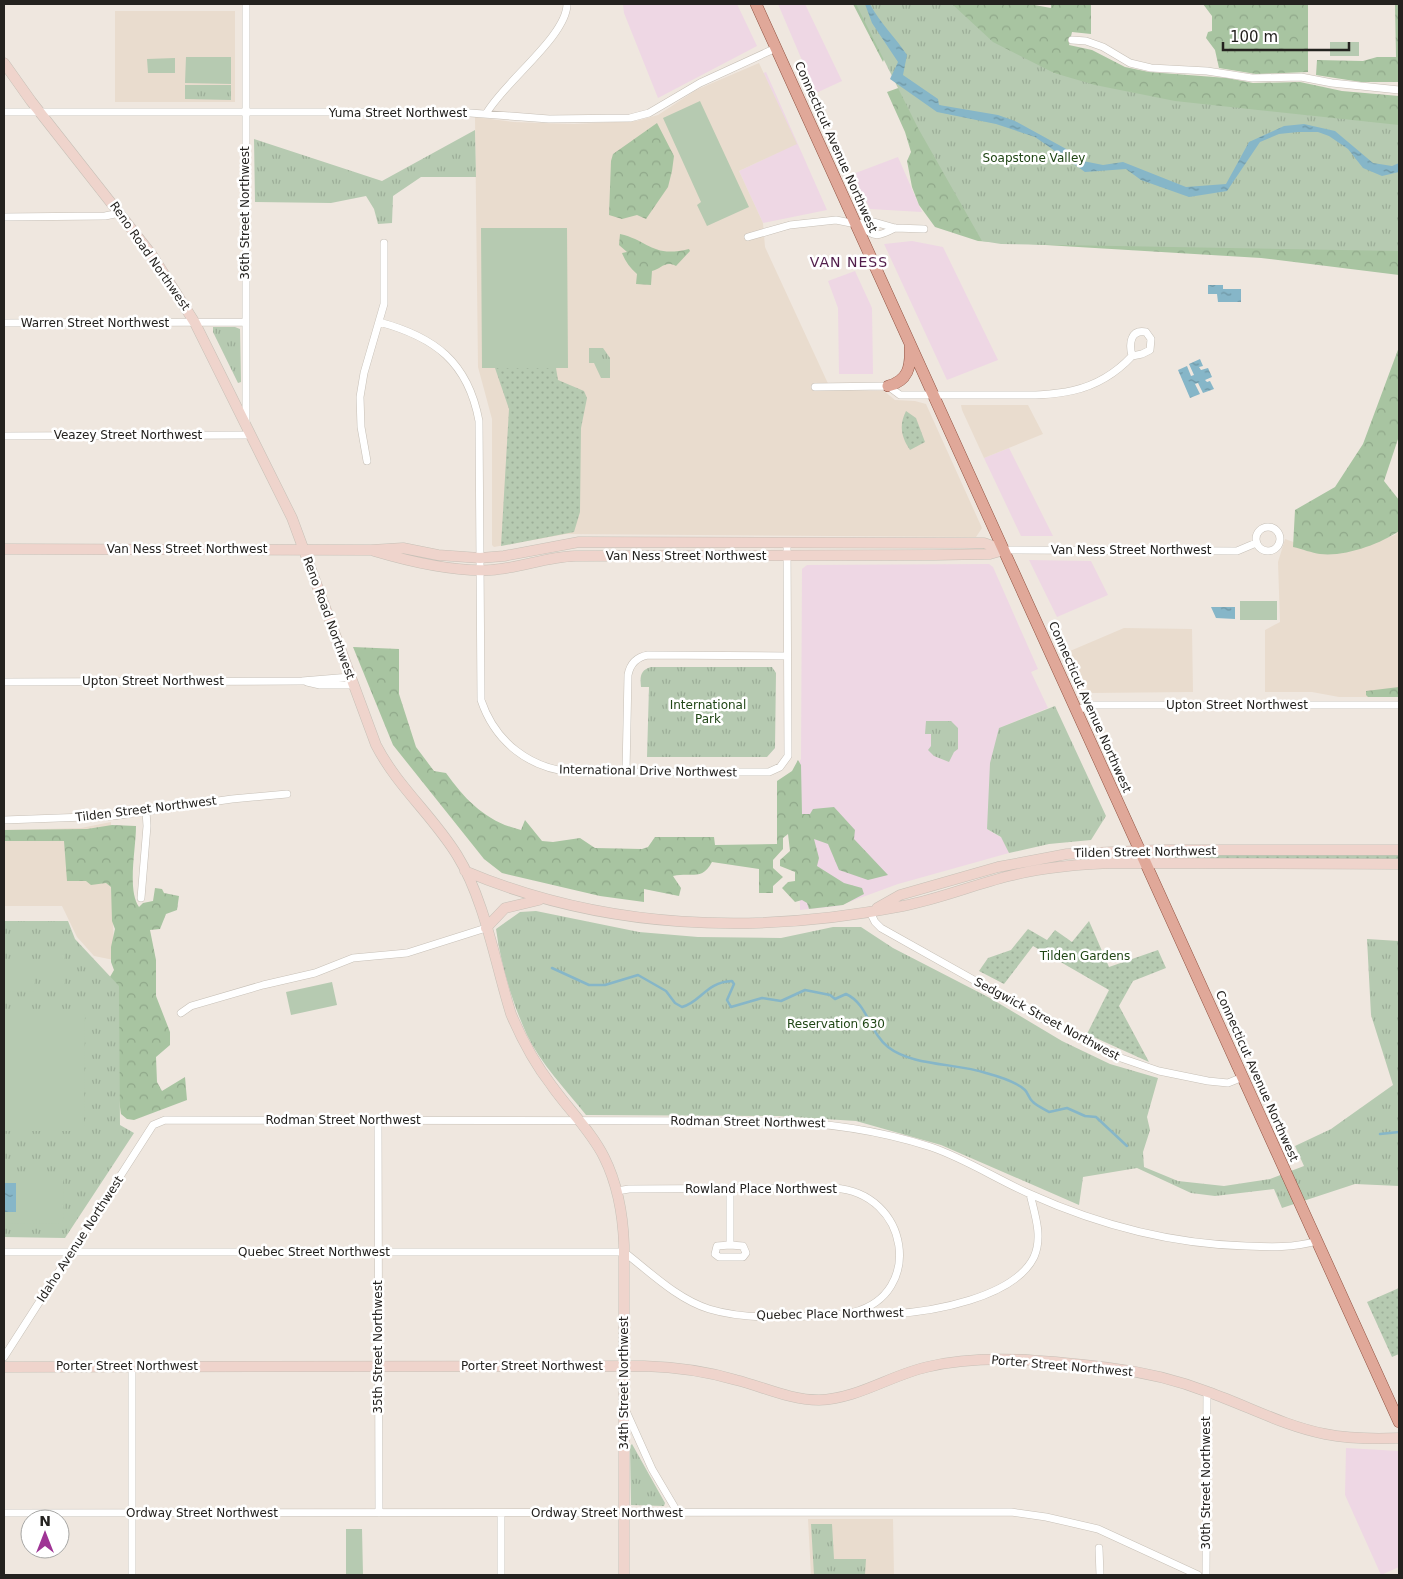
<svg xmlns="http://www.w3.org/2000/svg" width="1403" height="1579" font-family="'DejaVu Sans',sans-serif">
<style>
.commercial{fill:#eed7e4}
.built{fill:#e9dcce}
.grass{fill:url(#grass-dots)}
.forest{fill:url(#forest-crowns)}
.park{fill:url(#park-tufts)}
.pitch{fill:#b6cab1}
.water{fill:url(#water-ripples)}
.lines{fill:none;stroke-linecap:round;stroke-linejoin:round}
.stream{stroke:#86b6c8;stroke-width:2.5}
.street-casing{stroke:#c7c0b7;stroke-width:8}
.secondary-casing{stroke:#c7c0b7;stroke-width:11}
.primary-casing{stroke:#915342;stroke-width:12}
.street{stroke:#fff;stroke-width:7}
.secondary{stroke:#efd4cc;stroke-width:10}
.primary{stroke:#e0a899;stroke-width:11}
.labels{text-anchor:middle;stroke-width:5;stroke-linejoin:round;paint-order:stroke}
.street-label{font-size:12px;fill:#24221f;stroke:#fff}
.park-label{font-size:12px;fill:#204615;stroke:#fff}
.neighbourhood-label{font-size:14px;letter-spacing:1px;fill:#511d4b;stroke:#fff}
</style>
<defs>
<pattern id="grass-dots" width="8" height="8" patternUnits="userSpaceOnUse" patternTransform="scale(1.25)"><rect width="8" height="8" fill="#b6cab1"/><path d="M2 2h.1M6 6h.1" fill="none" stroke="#9cad98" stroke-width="1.8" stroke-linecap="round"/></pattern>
<pattern id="forest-crowns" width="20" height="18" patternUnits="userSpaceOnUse" patternTransform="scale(1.25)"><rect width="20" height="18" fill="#a8c4a1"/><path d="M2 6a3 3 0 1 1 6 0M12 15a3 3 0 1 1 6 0" fill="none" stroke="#90a88a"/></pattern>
<pattern id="park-tufts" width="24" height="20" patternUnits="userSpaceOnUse" patternTransform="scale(1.25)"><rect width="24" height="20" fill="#b6cab1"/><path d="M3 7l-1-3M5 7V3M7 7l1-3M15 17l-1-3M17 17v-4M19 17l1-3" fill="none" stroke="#9cad98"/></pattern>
<pattern id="water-ripples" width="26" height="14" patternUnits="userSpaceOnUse" patternTransform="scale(1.25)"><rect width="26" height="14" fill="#86b6c8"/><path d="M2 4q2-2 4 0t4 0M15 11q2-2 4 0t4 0" fill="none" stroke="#6d94a2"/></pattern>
</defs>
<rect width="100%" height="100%" fill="#efe7df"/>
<path class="commercial" d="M623,4h114l20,42 -99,52 -34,-85z
M778,4h27l37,77 -26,12z
M766,72l61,138 -64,13 -24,-52 40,-19 -30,-73z
M898,157l24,55 -52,-3 -17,-35z
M912,241l31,6 55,113 -51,20 -63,-136z
M855,271l17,37 1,66h-34l-1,-66 -10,-27z
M1009,448l44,88h-32l-37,-78z
M1029,560l62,1 17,34 -51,22z
M989,564l4,3 45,102 -7,3 17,36 -49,20 -12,101 15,9 7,15 -111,31 -60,22 -38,4 -1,-136 -4,-6 6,-9 1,-190 5,-4z
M1346,1448l53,3v116l-18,8 -36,-80z"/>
<path class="built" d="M115,11h120v91h-120z
M759,63l38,81 -58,27 24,52 2,24 66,143 53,1 11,9 20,1 11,3 56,124 -6,9 -410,-3 -72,13 -2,-2v-126l-14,-52 -3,-250 38,5 61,2 62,-3 22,-6 38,-25z
M961,405h67l15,29 -59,24 -22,-48z
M1399,528v169h-60l-27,-5h-47v-62l15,-8 -2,-60 7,-23 17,6 75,-4 18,-6z
M1124,628l68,1 1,63 -104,1 -19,-42z
M111,822l3,138 -20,-4 -17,-19 -15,-31h-58v-76l77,-2z
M808,1519h85l1,56h-83z"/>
<path class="grass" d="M495,368h61l2,12 26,11 3,7 -6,30 -1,84 -6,20 -73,14 8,-137z
M906,411l10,7 9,24 -15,8c-9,-13 -11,-25 -4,-39z
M1399,854v9l-234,-2 -1,-3 1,-3z
M1089,921l20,46 49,-17 8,18 -33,13 -14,25 30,56 -62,-28 22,-44 -76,-44 -29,38 -25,-13 9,-13 23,-8 17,-21 19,11 8,-10 17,12z
M1399,1288v66l-7,3 -25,-55z"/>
<path class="forest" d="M853,4h12l21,49 -3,9z
M873,4h156l22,4v-4h40v30l-19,-2 -3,13 23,5 33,17 24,5 78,6 26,5 47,-1 42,9 57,5v63l-155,-13z
M1203,4h105v68l-52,2 -37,-6 -4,-18 -9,-12 2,-6 4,-1v-15z
M1395,4h4v78h-38l-45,-7 1,-15 46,1 14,-4h19z
M901,87l498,87v101l-138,-17 -283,-17 -43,-14 -16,-22 -7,-18 -5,-26 4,-9 -6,-20 -18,-40z
M657,123l17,33 -2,15 -4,16 -22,32 -9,-4 -15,4 -13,-4 2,-54 2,-7z
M620,234c30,7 32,24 69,15l1,2 -14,15c-11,-6 -15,3 -24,5l-1,14 -15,-1 1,-10c-7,-6 -12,-13 -15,-21l5,-1 -8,-7z
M1399,347v89l-15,45 15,19v31c-19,13 -54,26 -79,23 -8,-1 -18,-5 -27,-7l2,-37 40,-23 28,-43z
M353,647l46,2v45l17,53 18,24 12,2c20,28 41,49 75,57l4,-10 17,21 11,1 27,-4 15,10 47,1 6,-2 7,-10h59l1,8 62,-1v-63l15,-10 6,-11 3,5 1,49h8l3,-5 21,-2 21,23 -1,9 34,36 -20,5 -29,-10 -11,-26 -14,-5 5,19 -2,8 27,17 18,5 2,6 -21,11 -34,4 -2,-6 -5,-3 -7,2 -13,-14 6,-6 7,-1v-9l-15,-6v-6l10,-9 -2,-17 -5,4v11l-10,11v8l10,9 -10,9v7h-14v-24l-47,-7c-10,19 -20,10 -39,14l8,12 -2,8 -35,-7v13l-44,-6 -98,-23 -18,-14 -91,-114z
M1399,687v10h-31l-2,-2v-4z
M112,825l24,1c0,23 -9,64 3,81l4,-4 10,-2 2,-13 7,1 2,4 15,3 -2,14 -11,4 -6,15 -10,1 6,30v36l14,36v13l-14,12 1,25 5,9 23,-14 2,23 -53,20 -7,-1 -6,-5 -18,-125 11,-19 -3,-8v-15l4,-18 -3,-8 -1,-34 -5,-4 -15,2 -5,-4h-19l-3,-40h-60v-11l83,-1z"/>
<path class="park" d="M856,4h96l41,38 61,31 41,12 80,16 224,24v126l-398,-7 -19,-3 -64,-113z
M185,85h46v15l-46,-1z
M475,130l1,47h-55l-28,19 -1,27 -14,1 -4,-15 -8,-13 -35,7 -76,-1 -1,-63 128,42z
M213,327h22l5,2 1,53 -3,1 -25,-51z
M589,348h14l7,10v20h-9l-7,-15h-5z
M651,667h121l4,6 -1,75 -8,9h-120l2,-70h-8c-1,-10 -1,-17 10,-20z
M1055,706l51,110 -15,24 -42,4 -40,9 -8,-16 -14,-8 3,-66 9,-35z
M926,721h25l7,7v21l-4,3 -5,10 -15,-6 -6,-6 3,-4v-12h-6z
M536,911l103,21 59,5 83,1 52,-11h28l32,21 97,50 72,43 48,23 48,14 -11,39 3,13 -7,22 1,15 34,14 46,5 46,-7 34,-13 -9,-20 36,-17 62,-44 -22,-70 -4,-76 32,2v245l-44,-2 -73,24 -8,-19 -59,7 -24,-3 -54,-25 -54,9 -4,28 -138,-60 -85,-24 -78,-5 -192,-1c-20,-25 -45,-51 -59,-80 -15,-33 -26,-70 -31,-106l24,-17z
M4,921h64l7,18 44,47 1,139 14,8 -69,105 -61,-1z
M632,1444l33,59 -1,3 -33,-1 -1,-59z
M811,1524h21l2,35h32l-1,16h-51z"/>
<path class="pitch" d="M1330,42h29v14h-29z
M186,57h45v27l-46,-1z
M175,58v15h-27l-1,-14z
M700,101l49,106 -42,19 -10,-21 4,-3 -38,-84z
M481,228h86l1,140h-86z
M1240,601h37v19h-37z
M42,954h22v36h-22z
M4,961h30v30l-30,1z
M332,982l5,23 -46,10 -5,-23z
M4,1013h81l-1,118h-80z
M4,1178h59l1,41 -4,4 -56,1z
M346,1529h16l1,46h-17z"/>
<path class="water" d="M865,4h5c10,19 25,33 37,51l-4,20 35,24 1,6 59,10 17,6 53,29 15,11 20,4 20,-3 63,25 40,-3 23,-42 35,-16 20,-2 31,7 38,32 19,3 7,-3v9l-17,4 -19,-8 -15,-19 -19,-13 -11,-4h-20l-19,2 -19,8 -33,49 -38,6 -48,-17 -15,-11 -41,3 -50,-35 -39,-13 -59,-12 -47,-33 8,-17 -26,-39z
M1208,285h15v4h18v13h-23l-1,-8h-9z
M1200,359l3,7 -4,1 2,3 7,-2 4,9 -7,3 2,2 3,-1 4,8 -11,4 -5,-10 -3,1 5,10 -10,4 -12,-28 9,-4 4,10 3,-1 -5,-11z
M1211,607h24v12l-19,-1z
M4,1183h12v29h-12z"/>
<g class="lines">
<path class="stream" d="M552,968l37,17h16l33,-10 28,16 9,12 7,4c19,-5 24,-25 50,-26l2,3 -7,16 4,7 31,-9 19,3 24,-11 25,5 5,4 11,-5c22,10 23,38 42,53 24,19 68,16 98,26 11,3 31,9 39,17 3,3 4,9 8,12 4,4 11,7 16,10l18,-4 18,8 11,1 31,29
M1380,1134l19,-2"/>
<defs>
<path id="street" d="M1072,40l14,1 17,6 27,16 21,5 56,3 45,7 49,-1 31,6 67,7
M4,112h453l92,7 81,-1 19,-5 51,-30 76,-35
M486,114c17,-31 81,-78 81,-110
M4,217l101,-1 15,-3
M858,225c18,12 18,13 37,3
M748,237l42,-12 46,-5 20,4 18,-2 21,6 29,1
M379,322c56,15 89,40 100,99l2,279c14,42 49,69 92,72h196l11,-5 8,-11 -1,-213
M4,323l241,-1
M815,387l73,-1 12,9c31,0 62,0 93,0 54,0 99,4 139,-39 -3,-12 -2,-27 14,-24l5,7 -1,11 -8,4 -10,2
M246,423v-419
M4,436l247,-1
M367,461l-6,-34 -1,-30 4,-24 20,-69v-61
M1256 539a12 12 0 1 1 24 0a12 12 0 1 1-24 0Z
M1004,550l233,1 19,-8
M4,682l298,-1 48,-4
M307,682l13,3h33
M1076,710l19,-5h304
M626,772l2,-97c2,-11 9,-18 20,-20l139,1
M4,820l109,-4 119,-17 55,-5
M141,898l6,-72 -1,-15
M870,912l5,10 6,6 180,101 60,29 38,13 49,10 20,2 15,-6
M181,1013l10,-7 72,-21 52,-12 38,-15 54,-5 79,-25
M378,1120l1,393
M730,1188v57
M617,1191l12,-2 205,-1c76,5 90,106 20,124
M730,1245l13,1 3,7 -3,4h-24l-4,-3 2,-8z
M4,1252h620c26,20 53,47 85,57 43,13 92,7 136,5 15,-1 30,1 45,0 41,-2 124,-16 144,-57 9,-20 1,-42 -4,-63
M4,1357l149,-232 12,-5 587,1c61,0 120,7 179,26 35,12 65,32 99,47 69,31 141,50 216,52 24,1 48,2 71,-5
M132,1366v209
M625,1409l27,60 26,44
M4,1513l1007,-1 35,5 52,12 100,46
M501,1513v62
M1099,1548l1,27
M1206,1575l1,-184"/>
<path id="secondary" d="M4,63l27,38 121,154 43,68 97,195 84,227c21,41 57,71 81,110 28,45 38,108 54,159 11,26 24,50 41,72 17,24 39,45 52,71 14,28 19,57 20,88v330
M4,549l367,1 32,-2 35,7 42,3 24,-2 75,-14 405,1 20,7
M374,551c37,11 79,21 117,19 29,-2 55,-13 84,-14l360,-1 55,-1 14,-4
M465,871c140,59 291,64 438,35 36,-7 70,-21 106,-30 35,-9 71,-12 108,-13l282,1
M877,908l23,-13 98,-28 69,-13 91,-4h241
M486,928l19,-20 34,-8
M4,1367l640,-1c31,1 62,5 92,14 28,7 54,20 83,20 38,-1 72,-25 108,-33 58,-14 124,-6 183,1 33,4 67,12 98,24 40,14 76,34 117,42 25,5 49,5 74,4"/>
<path id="primary" d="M756,4l643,1418
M888,386c20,-5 23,-19 22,-38"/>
</defs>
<use href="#street" class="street-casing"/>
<use href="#secondary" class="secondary-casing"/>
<use href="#primary" class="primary-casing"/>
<use href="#street" class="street"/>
<use href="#secondary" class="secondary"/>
<use href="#primary" class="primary"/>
</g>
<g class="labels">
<g class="street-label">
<text x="398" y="117">Yuma Street Northwest</text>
<text transform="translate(836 147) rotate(66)" y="4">Connecticut Avenue Northwest</text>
<text transform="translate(245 213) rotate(-90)" y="4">36th Street Northwest</text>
<text transform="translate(150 256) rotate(55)" y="4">Reno Road Northwest</text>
<text x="95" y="327">Warren Street Northwest</text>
<text x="128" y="439">Veazey Street Northwest</text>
<text x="187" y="553">Van Ness Street Northwest</text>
<text x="1131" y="554">Van Ness Street Northwest</text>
<text x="686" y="560">Van Ness Street Northwest</text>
<text transform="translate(329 618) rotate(70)" y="4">Reno Road Northwest</text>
<text x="153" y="685">Upton Street Northwest</text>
<text x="1237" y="709">Upton Street Northwest</text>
<text transform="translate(1090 707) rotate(66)" y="4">Connecticut Avenue Northwest</text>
<text transform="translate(648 771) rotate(1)" y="4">International Drive Northwest</text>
<text transform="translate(146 809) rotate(-7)" y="4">Tilden Street Northwest</text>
<text transform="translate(1145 852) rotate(-1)" y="4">Tilden Street Northwest</text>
<text transform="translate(1047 1019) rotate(28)" y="4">Sedgwick Street Northwest</text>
<text transform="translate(1257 1076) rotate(66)" y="4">Connecticut Avenue Northwest</text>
<text x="343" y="1124">Rodman Street Northwest</text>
<text transform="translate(748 1122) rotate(1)" y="4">Rodman Street Northwest</text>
<text x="761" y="1193">Rowland Place Northwest</text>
<text transform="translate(80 1239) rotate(-57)" y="4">Idaho Avenue Northwest</text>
<text x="314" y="1256">Quebec Street Northwest</text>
<text transform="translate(830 1314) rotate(-1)" y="4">Quebec Place Northwest</text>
<text transform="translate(378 1347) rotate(-90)" y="4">35th Street Northwest</text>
<text x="127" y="1370">Porter Street Northwest</text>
<text x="532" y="1370">Porter Street Northwest</text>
<text transform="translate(1062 1366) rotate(5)" y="4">Porter Street Northwest</text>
<text transform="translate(624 1383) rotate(-90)" y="4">34th Street Northwest</text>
<text transform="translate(1206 1483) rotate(-90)" y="4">30th Street Northwest</text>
<text x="202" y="1517">Ordway Street Northwest</text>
<text x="607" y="1517">Ordway Street Northwest</text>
</g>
<g class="park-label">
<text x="1034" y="162">Soapstone Valley</text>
<text x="708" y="709">International<tspan x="708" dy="14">Park</tspan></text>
<text x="1085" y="960">Tilden Gardens</text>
<text x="836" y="1028">Reservation 630</text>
</g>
<g class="neighbourhood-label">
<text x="849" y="267">VAN NESS</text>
</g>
</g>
<rect width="1403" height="1579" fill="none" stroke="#24221f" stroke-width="10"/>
<g transform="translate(45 1534)"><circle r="24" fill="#ffffff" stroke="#a7a7a5"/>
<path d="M0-4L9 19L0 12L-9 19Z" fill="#9f3495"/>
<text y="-8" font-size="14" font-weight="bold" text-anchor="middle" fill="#24221f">N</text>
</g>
<path d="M1223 42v8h126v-8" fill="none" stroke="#24221f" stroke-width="2.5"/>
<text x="1230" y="42" font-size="15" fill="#24221f" stroke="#ffffff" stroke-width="4" paint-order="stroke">100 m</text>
</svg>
